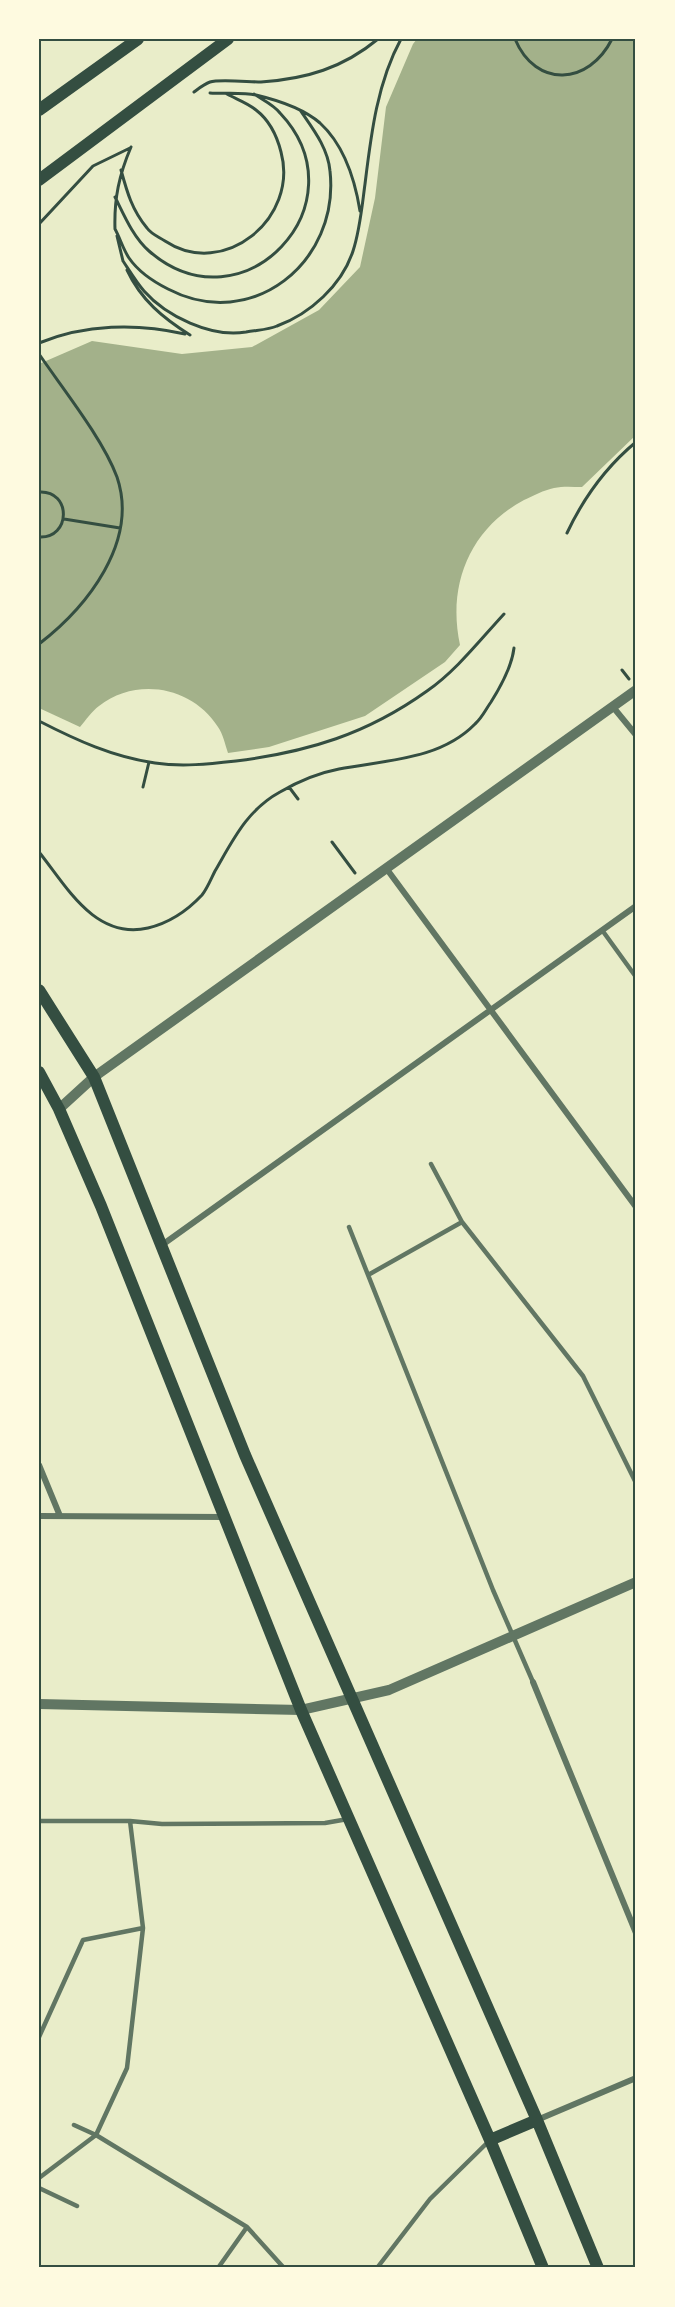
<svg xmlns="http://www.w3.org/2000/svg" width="675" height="2307" font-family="Roboto,sans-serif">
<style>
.water{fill:#a3b18a}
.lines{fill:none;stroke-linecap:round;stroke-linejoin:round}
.path{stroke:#344e41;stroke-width:3}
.service{stroke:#617663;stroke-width:4.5}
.minor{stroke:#617663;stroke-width:6}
.tertiary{stroke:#617663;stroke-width:10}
.secondary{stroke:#344e41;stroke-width:12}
.neatline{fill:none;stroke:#344e41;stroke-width:2}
</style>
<rect width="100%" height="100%" fill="#e9edc9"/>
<path class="water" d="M417,39h219v396l-54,52c-9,0 -19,-1 -28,1 -10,2 -21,8 -30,12 -54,29 -77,85 -64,145l-15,17 -80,54 -96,31 -41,6c-3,-9 -5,-19 -10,-26 -26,-41 -82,-50 -119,-21 -7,5 -13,14 -19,21l-41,-19v-344l53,-23 90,13 70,-7 67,-37 41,-43 15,-69 11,-91 27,-63z"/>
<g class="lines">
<path class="path" d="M515,39c21,50 74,46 97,0
M194,92c4,-3 10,-8 16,-10 9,-3 39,0 51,0 45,-3 82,-14 117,-43
M210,93c15,1 32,-1 46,2 21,5 48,14 64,28 24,22 35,57 40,88
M121,170c6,22 11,40 26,58 4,6 12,9 18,13 59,39 134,-23 116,-89 -4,-16 -12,-32 -25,-42 -8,-7 -20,-11 -29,-16
M115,197c9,18 18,40 34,54 94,82 216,-48 131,-138 -6,-8 -17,-13 -26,-19
M39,224l54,-58 37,-18
M115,229c5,9 8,20 14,29 9,13 25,24 39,31 84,44 172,-27 162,-118 -2,-23 -17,-42 -30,-61
M115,229c-1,-30 4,-54 16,-82
M117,236l6,25
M123,261c6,9 13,21 21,30 22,25 67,47 102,41 10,-2 22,-2 31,-6 33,-12 65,-41 76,-75 7,-21 9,-45 12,-67 6,-49 12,-101 36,-145
M127,270c14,30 36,48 63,65
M39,343c46,-19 98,-20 146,-9
M39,354c24,35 64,85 78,123 22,65 -30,130 -78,167
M39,492c33,-2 32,47 0,45
M64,519l56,9
M567,533c16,-34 40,-67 69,-91
M635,557h1
M622,670l7,9
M39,721c37,19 74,36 116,42 27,4 54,1 81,-2 72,-9 131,-27 191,-70 29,-20 53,-51 77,-77
M143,787l6,-25
M289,787l9,12
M332,842l23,31
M39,852c28,35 56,88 109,76 21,-5 39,-17 54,-33 5,-6 9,-16 13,-24 18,-31 32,-61 65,-79 19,-11 38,-19 59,-23 47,-9 101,-9 136,-45 7,-6 11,-15 16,-22 10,-16 21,-36 23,-54"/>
<path class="service" d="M602,930l34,47
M462,1222l121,154 53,107
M349,1227l144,363 40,92
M368,1275l94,-53 -31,-58
M39,1821h91l13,107 -16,140 -31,67 -57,43
M130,1821l32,3 163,-1 23,-4
M39,2037l44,-97 60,-12
M74,2125l22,10 151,92 37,41
M39,2188l38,18
M218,2268l29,-41
M377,2268l53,-69 58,-57"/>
<path class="minor" d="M613,707l23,28
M386,868l250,339
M162,1245l474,-339
M39,1465l21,51
M39,1516l185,1
M533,1682l103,251
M537,2120l99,-42"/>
<path class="tertiary" d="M59,1109l35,-32 542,-387
M39,1704l262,6 88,-20 247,-108"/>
<path class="secondary" d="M39,110l99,-71
M39,180l189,-141
M39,990l55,87 151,378 292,665 61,148
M39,1072l20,37 42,97 200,504 189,430 53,128
M490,2140l47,-20"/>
</g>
<rect width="675" height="2307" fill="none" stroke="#fefae0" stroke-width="81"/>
<rect x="40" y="40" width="594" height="2226" class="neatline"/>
</svg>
